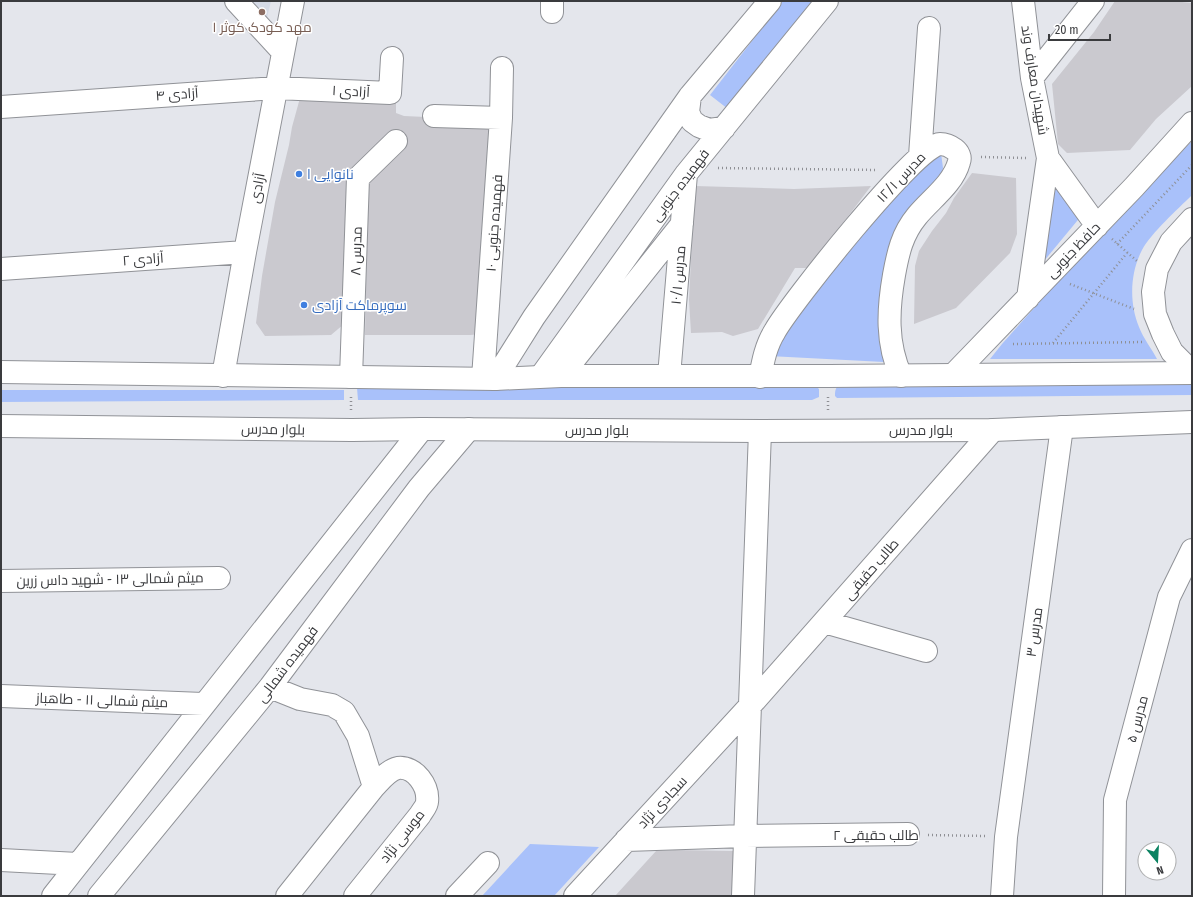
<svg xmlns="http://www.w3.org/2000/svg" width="1193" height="897" font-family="'Fira Sans Condensed',Cairo,sans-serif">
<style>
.built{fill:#d5dae6}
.green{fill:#a9c1fa}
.building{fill:#cac9cf}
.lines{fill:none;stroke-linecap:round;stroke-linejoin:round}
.minor-casing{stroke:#909297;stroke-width:24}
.major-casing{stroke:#909297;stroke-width:24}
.path{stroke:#8e8f94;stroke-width:2.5;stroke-dasharray:1 3;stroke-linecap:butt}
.minor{stroke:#fff;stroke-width:22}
.major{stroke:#fff;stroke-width:22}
.education-dot{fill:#8d6e63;stroke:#fff;stroke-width:1.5}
.shop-dot{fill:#3f7fe0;stroke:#fff;stroke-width:1.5}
.labels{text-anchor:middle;stroke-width:3;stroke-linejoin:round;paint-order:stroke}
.education-label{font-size:14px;fill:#785e54;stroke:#fff}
.street-label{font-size:14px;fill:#3a3b3e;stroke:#fff}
.shop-label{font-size:14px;fill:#366cbe;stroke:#fff;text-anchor:start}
</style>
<rect width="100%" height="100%" fill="#e4e6ec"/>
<path class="built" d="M246,1h25l-5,21z"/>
<path class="green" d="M783,1h30l-85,108 -18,-14z
M1192,141v54c-15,15 -40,37 -50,55 -12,23 -13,53 -3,77 4,11 13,22 18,32h-167l12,-15 57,-64z
M941,153l2,15 -2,8 -15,25 -43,138 1,23 -115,-6 5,-16 146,-175z
M1059,185l23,30 -43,52 13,-80z
M842,384h350v11l-355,3 -2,-2c0,-7 1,-10 7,-12z
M814,385l5,4v8l-7,3h-454l-1,-12z
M1,390h343v10l-343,2z
M530,844l69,3 -45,49h-72z"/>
<path class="building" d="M1115,1h57l20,2v83l-36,33 -26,31 -63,3 -9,-9 -6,-60 42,-52z
M303,87l93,15v11l8,3 22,1 67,6 -10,211 -13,1h-105l3,-153 -9,-12 -9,-1 -2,17 -4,138 -13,11 -66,1 -9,-13 6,-47 13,-74 14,-57 3,-18z
M972,173l44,5 1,56 -7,19 -54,55 -42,16 1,-58 4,-15 13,-20 14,-18 8,-15z
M695,186l99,3 77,-3 -62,82h-14l-37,61 -25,7 -11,-4 -31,1 -2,-33 4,-83z
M675,850l58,1 3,2 -1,43h-120l41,-45z"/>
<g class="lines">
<defs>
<path id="minor" d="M236,1l47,51
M1023,1l9,77 16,80 -20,140
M552,12v-11
M1032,78l61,-77
M690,96l-2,16 4,9 7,5 10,4 15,-2
M1,107l275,-19 114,5 2,-35
M434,116l67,2
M920,156l9,-128
M1048,158l49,68
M1192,219l-21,23 -14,27 -4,23 2,22 8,20 9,18 20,20
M1,269l244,-17
M953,375l181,-188 58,-64
M223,376l22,-124 48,-251
M541,376l145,-202 141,-173
M561,376l121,-152
M669,376l17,-202
M351,377l7,-199 38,-37
M760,377c3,-16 6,-32 15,-46 15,-27 142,-187 165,-187 9,0 23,8 19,18 -6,22 -28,37 -42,54 -15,18 -19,37 -23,59 -6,34 -8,68 7,101
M483,378l18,-260 1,-50
M495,379l39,-62 156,-221 80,-95
M1,581l218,-3
M824,622l102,29
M270,687l30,12 32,6 12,7 14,24 16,51
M1,696l202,8
M626,840l119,-4 163,-2
M1,860l77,4
M53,896l369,-467
M99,896l171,-209 149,-199 50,-59
M287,896l87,-109c6,-6 14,-17 24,-19 17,-2 31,18 29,34 0,4 -5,9 -7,13l-65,81
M457,896l31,-33
M575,896l174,-189 244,-277
M743,896l17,-465
M1002,896l4,-59 56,-410
M1114,896l1,-96 54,-203 23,-47"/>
<path id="major" d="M1,372l494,7 66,-3h268l363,-3
M1,426l351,4 70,-1 338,2 233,-1 199,-8"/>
</defs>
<use href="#minor" class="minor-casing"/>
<use href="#major" class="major-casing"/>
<path class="path" d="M981,157l45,1
M718,168l159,2
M1112,239l25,22
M1117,244l75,-79
M1070,284l64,25
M1053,343l74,-90
M1013,344l131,-2
M351,397v13
M828,410v-13
M928,835l57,1"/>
<use href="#minor" class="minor"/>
<use href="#major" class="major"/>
</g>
<circle class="education-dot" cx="262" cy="12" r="4"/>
<g class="shop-dot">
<circle cx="299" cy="174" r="4"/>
<circle cx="304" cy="305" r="4"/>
</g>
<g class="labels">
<g class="education-label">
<text x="262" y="32">مهد کودک کوثر ۱</text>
</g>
<g class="street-label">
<text transform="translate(1035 80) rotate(81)" y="5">شهیدان معارف وند</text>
<text transform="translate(351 91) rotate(3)" y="5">آزادی ۱</text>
<text transform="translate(177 94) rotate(-4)" y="5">آزادی ۴</text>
<text transform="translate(901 177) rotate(-46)" y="5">مدرس ۱۲/۱</text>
<text transform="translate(680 185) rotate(-53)" y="5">فهمیده جنوبی</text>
<text transform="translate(257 188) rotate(-79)" y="5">آزادی</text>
<text transform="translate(494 223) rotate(-86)" y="5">فهمیده جنوبی ۱۰</text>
<text transform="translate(1073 250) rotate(-46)" y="5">حافظ جنوبی</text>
<text transform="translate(356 251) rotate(-88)" y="5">مدرس ۸</text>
<text transform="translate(143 259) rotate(-4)" y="5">آزادی ۲</text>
<text transform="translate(678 275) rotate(-85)" y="5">مدرس ۱۰/۱</text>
<text transform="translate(273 429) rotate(1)" y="5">بلوار مدرس</text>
<text x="597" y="435">بلوار مدرس</text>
<text x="921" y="435">بلوار مدرس</text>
<text transform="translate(871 569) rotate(-49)" y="5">طالب حقیقی</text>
<text transform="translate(110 579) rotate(-1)" y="5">میثم شمالی ۱۳ - شهید داس زرین</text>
<text transform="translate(1034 632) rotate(-82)" y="5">مدرس ۳</text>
<text transform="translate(287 664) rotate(-53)" y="5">فهمیده شمالی</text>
<text transform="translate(102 700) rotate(2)" y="5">میثم شمالی ۱۱ - طاهباز</text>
<text transform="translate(1137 719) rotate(-75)" y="5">مدرس ۵</text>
<text transform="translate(662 802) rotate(-47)" y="5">سجادی نژاد</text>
<text x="876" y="840">طالب حقیقی ۲</text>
<text transform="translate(402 836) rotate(-52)" y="5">موسی نژاد</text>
</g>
<g class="shop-label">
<text x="307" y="179">نانوایی ا</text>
<text x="312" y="310">سوپرماکت آزادی</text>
</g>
</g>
<rect width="1193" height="897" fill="none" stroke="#3a3b3e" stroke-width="4"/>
<g transform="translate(1157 861) rotate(162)"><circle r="19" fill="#ffffff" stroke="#b0b1b2"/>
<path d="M0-3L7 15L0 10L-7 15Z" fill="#0a8261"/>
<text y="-6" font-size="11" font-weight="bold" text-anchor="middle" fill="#3a3b3e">N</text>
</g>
<path d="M1049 34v6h61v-6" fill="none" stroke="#3a3b3e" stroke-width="2"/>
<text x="1055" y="34" font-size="12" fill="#3a3b3e" stroke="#ffffff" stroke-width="3" paint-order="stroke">20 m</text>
</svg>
